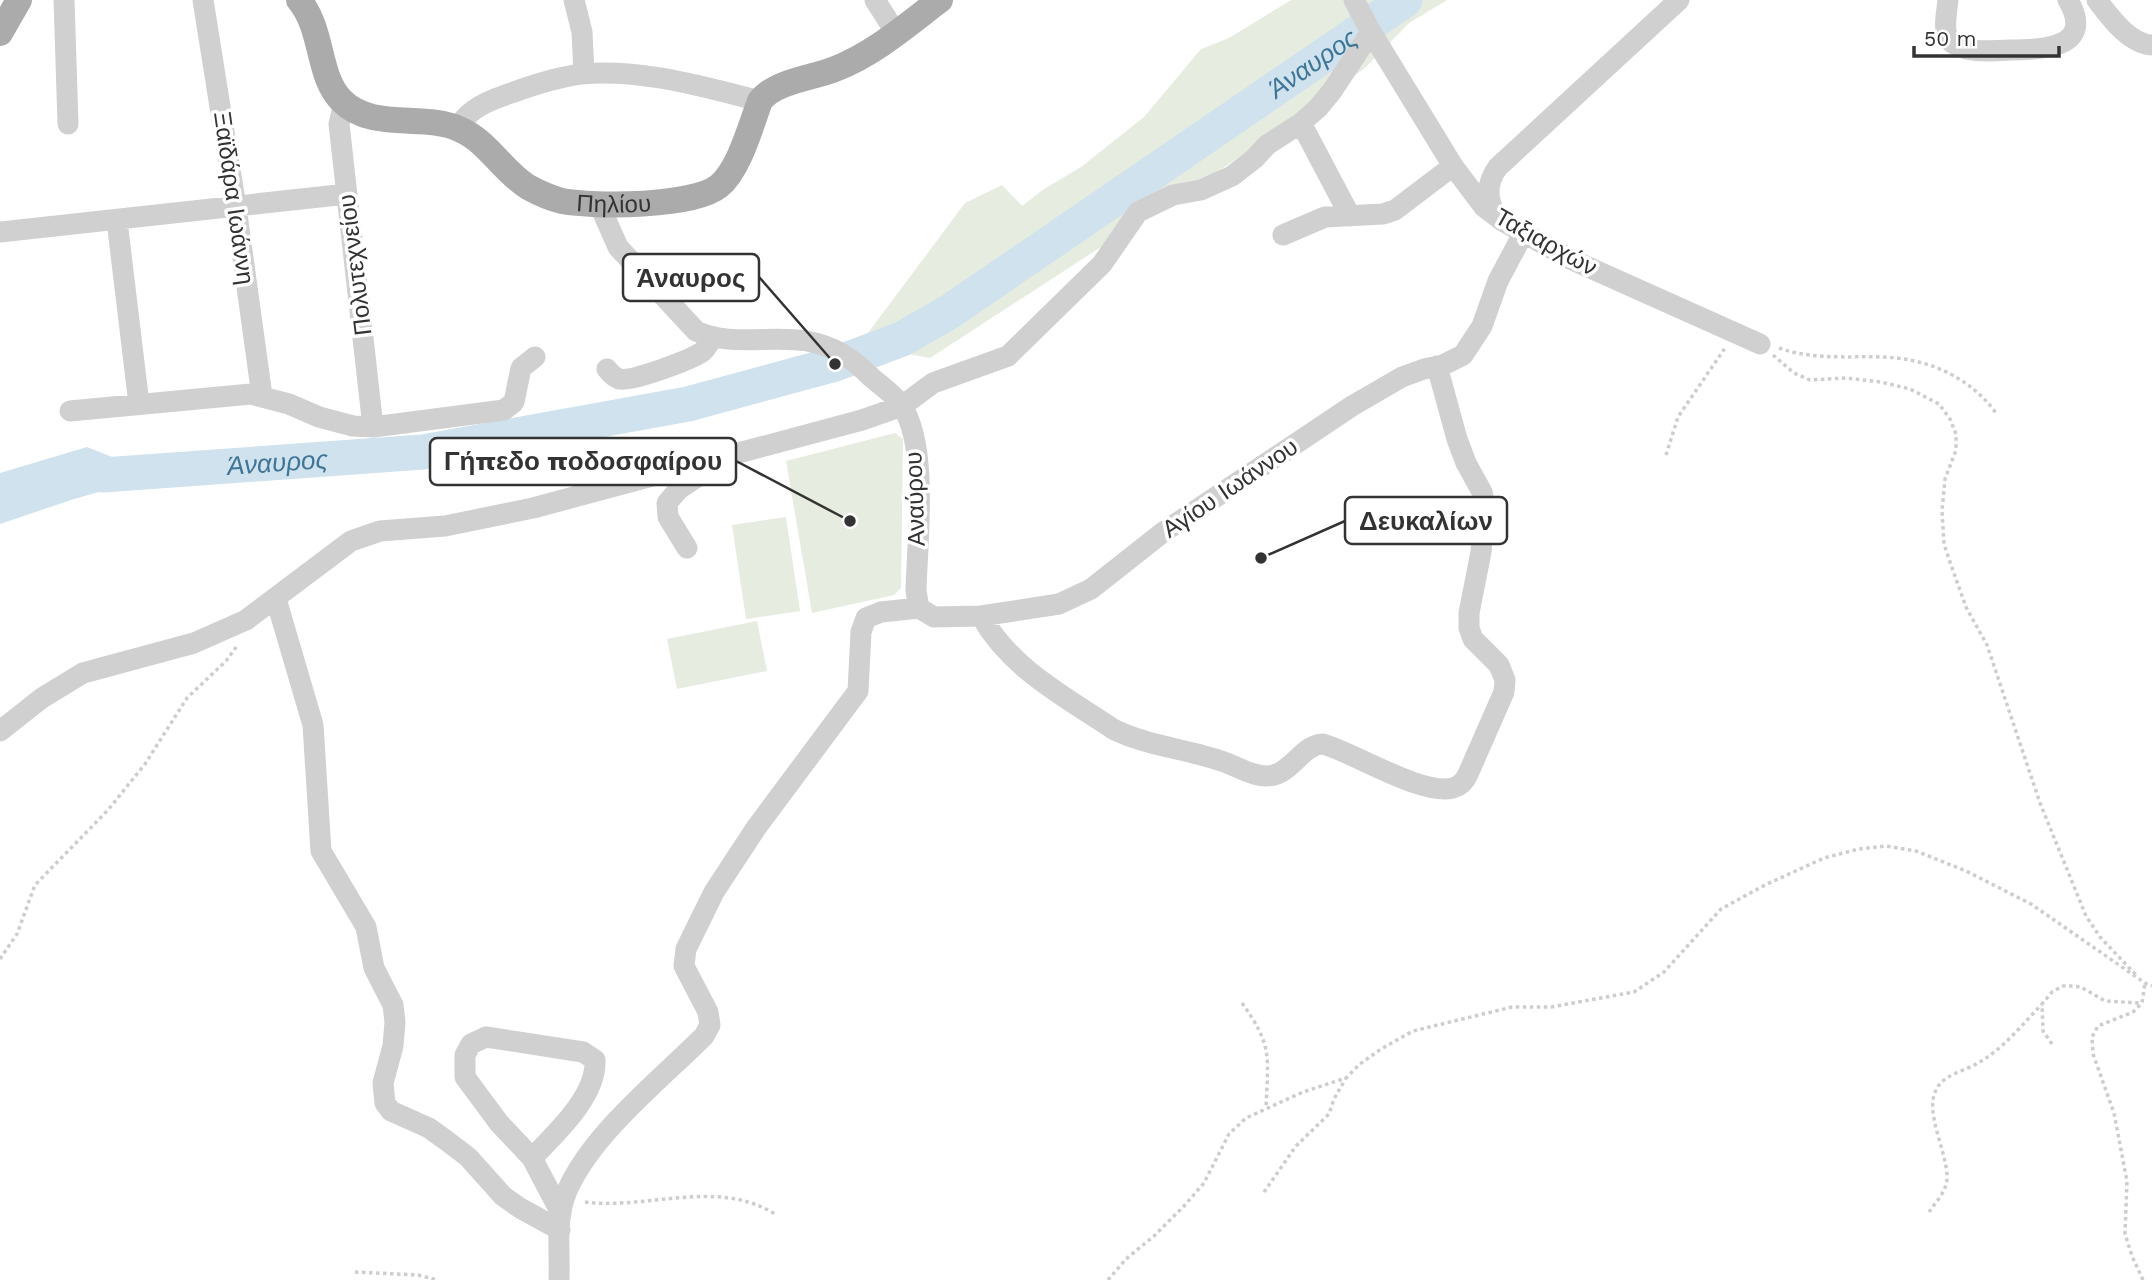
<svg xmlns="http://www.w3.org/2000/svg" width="2152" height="1280" font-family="'Work Sans',sans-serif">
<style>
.green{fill:#e6ecdf}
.water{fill:#cfe2ee}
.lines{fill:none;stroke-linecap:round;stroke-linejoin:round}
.river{stroke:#cfe2ee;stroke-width:35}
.path{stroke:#cdcdcd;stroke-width:3.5;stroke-dasharray:3.5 3.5;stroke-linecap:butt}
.minor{stroke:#d0d0d0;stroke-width:21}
.major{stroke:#ababab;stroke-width:26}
.labels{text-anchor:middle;stroke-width:7;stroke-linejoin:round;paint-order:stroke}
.street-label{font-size:24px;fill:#333;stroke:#fff}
.water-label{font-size:26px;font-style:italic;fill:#3f7597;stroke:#fff}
.leader{fill:none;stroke:#333;stroke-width:2.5}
.callout-dot{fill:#333;stroke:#fff;stroke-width:2.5}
.callout{fill:#fff;stroke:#333;stroke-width:2.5}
.callout-label{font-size:26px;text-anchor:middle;font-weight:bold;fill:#333}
</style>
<rect width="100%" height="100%" fill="#fff"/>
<path class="green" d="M1291,0h156l-38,23 -42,43 -55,44 -382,248 -71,-13 106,-142 37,-18 20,21 22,-17 37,-22 63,-50 57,-68 28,-11z
M895,433l8,6 -2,149 -7,7 -82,18 -26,-152z
M786,517l14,94 -54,8 -14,-94z
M757,621l10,50 -90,18 -10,-50z"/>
<path class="water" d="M87,447l70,28 -86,25 -71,24v-51z"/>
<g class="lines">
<path class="river" id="s1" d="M103,475l320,-23 265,-48 147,-40 67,-25 47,-27 456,-312"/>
<path class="path" d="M1779,348c34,12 68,8 103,9 45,1 88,20 114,56
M1773,355l21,18 16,7 36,-2 35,4 29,7 29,15 11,15 6,15v16l-11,29 -3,32 2,33 7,21 15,42 21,38 53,158 46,113 14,21 36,38
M1666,455l12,-38 47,-69
M0,959l17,-25 18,-49 73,-75 37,-46 42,-66 39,-37 11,-15
M1242,1003c31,43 26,54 24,105
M2052,1044l-9,-13 -1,-27 10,-12 11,-6h8l10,1 24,14 35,2
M1264,1192l32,-46 33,-32 5,-15 12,-21
M585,1202c63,8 132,-24 190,12
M1929,1212c7,-10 17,-20 18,-33 1,-27 -24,-67 -10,-91 8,-14 28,-17 41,-25 25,-14 44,-38 64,-59
M355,1272l63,3 19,5
M1108,1280l18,-21 28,-23 30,-30 20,-23 25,-49 17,-16 57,-26 43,-14 14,-14 21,-15 32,-18 99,-24h39l83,-15 30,-20 57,-63 44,-24 59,-27 35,-9 27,-3 30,5 50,20 65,33 114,79 7,3
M2143,1280l-11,-24 -7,-22 2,-53 -13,-68 -21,-59 -1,-17 6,-11 35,-14 9,-9 3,-20"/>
<path class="minor" d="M64,0l4,124
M203,0l33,207 26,189
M574,0l8,32 2,42
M875,0l21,33
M1948,0c-1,11 -5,28 0,38 3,6 12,9 18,11 15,3 29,2 44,1 32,0 86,-2 58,-50
M2097,0c13,17 32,44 55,45
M1371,32l82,134 31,41 17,13 69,39 190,85
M344,103l-5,21 34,303
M1301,123l49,93
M457,128c14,-22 34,-28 57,-36 22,-8 45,-15 67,-18 59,-6 123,13 179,27
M599,204l19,43 78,84c34,16 74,4 111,10 27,5 45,17 64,36 10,9 23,17 31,29 27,42 15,136 14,185l3,17
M1497,216c-11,-16 -11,-33 1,-49l181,-167
M117,221l22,183
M0,232l347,-38
M1283,235l42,-18 58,-3 12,-4 58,-44
M607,369c3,4 7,8 12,10 13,3 71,-19 83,-27 4,-3 7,-9 10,-13
M70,411l181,-17 38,10 30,13 34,9 20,1 131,-17 10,-8 7,-34 14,-11
M687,548l-19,-31 -1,-14 12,-14 35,-23
M276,599l37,126 8,126 45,76 8,41 19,37 2,17 -2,24 -10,37 2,20 6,8 38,17 18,13 21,16 35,39 17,12 40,22
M981,616c30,53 83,80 132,113 36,18 77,20 114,34 15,6 31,16 47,12 19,-5 30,-31 49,-31 32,9 99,52 130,44 7,-2 12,-7 15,-14l36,-82 1,-12 -6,-15 -26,-26 -4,-11v-15l12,-61 4,-47 -3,-13 -16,-29 -9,-24 -20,-73
M0,731l42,-33 41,-25 111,-30 52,-23 105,-79 29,-10 65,-5 88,-18 329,-88 40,-14 31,-23 75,-27 94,-92 36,-52 35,-17 28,-5 31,-14 22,-17 13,-14 34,-22 17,-15 14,-17 39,-59 -17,-32
M532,1158c23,-24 65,-62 63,-98l-12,-8 -97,-15 -15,7 -6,11v22l34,46 33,35 29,55
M559,1280c1,-26 -3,-56 5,-81 20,-59 96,-119 140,-163l6,-11 -2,-13 -24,-46 2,-17 28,-57 42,-64 102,-137 3,-59 5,-14 15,-6 38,-4 15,9 47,-1 78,-12 32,-15 71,-56 190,-127 50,-29 22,-8 19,-4 20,-10 19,-29 16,-45 25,-47"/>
<g class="major">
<path id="s2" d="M299,0c25,30 18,77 43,101 30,30 82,12 117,28 29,12 43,42 69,58 11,6 22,11 34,14 33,6 131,6 157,-15 20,-16 32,-61 41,-85 15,-20 53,-23 75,-32 39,-15 72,-44 105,-69"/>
<path d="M0,33l19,-33"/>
</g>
</g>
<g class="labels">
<g class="street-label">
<text transform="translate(234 198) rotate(82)" y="8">Ξαϊδάρα Ιωάννη</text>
<text dy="8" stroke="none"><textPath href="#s2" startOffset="413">Πηλίου</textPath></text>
<text transform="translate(1546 242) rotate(29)" y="8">Ταξιαρχών</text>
<text transform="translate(355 265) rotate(-97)" y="8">Πολυτεχνείου</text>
<text transform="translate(1230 488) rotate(-34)" y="8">Αγίου Ιωάννου</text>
<text transform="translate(915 499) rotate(-92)" y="8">Αναύρου</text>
</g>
<g class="water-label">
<text dy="9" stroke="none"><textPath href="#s1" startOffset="1309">Άναυρος</textPath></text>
<text dy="9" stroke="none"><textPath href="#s1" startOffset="175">Άναυρος</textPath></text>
</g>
</g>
<path class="leader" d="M835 364L759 277M850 521L736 461M1261 558L1345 521"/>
<g class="callout-dot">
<circle cx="835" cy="364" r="7"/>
<circle cx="850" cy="521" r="7"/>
<circle cx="1261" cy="558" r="7"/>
</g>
<g class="callout">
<rect x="623" y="254" width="136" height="47" rx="7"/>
<rect x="430" y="438" width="306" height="47" rx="7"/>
<rect x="1345" y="497" width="162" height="47" rx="7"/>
</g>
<g class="callout-label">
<text x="691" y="287">Άναυρος</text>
<text x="583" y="470">Γήπεδο ποδοσφαίρου</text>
<text x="1426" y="530">Δευκαλίων</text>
</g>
<path d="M1914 46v10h145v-10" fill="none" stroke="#333333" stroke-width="3.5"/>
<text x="1924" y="46" font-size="21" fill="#333333" stroke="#ffffff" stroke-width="5" paint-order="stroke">50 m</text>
</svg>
